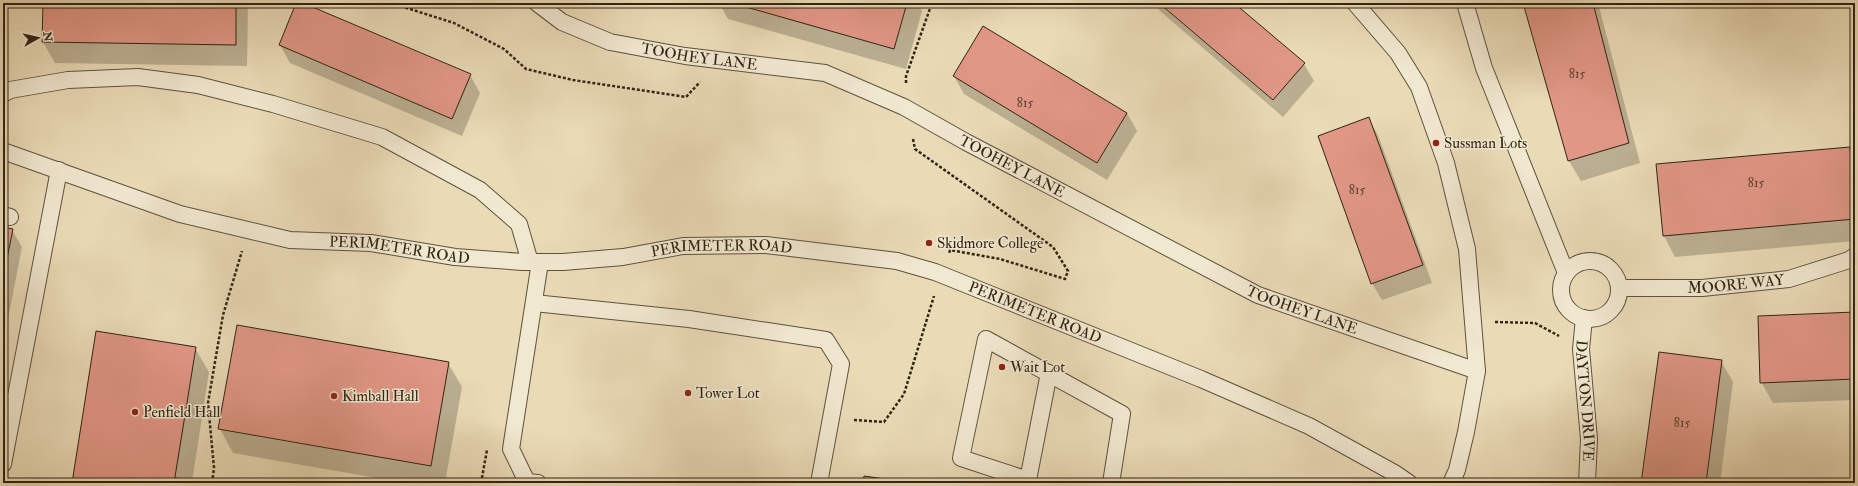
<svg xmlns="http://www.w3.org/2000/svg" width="1858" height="486" font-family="'IM FELL Double Pica',serif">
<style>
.shadow{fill:#0003}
.building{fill:#e19786;stroke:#302414}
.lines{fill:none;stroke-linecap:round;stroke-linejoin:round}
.lane-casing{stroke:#5e523d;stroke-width:18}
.path{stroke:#302414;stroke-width:2.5;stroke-dasharray:3 2;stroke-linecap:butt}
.lane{stroke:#f1e8d0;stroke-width:16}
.poi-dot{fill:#8f2418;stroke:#f1e8d0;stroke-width:1.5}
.labels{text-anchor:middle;stroke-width:3;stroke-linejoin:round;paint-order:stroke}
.number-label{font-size:13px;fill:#5c4130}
.street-label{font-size:15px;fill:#302414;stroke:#f1e8d0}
.poi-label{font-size:15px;fill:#302414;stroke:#f1e8d0;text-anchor:start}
</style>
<rect width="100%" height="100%" fill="#eadbb7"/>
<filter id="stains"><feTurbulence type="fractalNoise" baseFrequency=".005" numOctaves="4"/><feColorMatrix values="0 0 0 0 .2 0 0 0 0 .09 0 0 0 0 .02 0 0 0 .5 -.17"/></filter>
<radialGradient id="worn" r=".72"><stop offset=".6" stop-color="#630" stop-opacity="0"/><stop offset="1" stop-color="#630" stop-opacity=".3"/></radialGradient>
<path class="shadow" d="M44,3h204l-1,63 -192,-3 -12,-21z
M297,3h4l169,72 10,18 -18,43 -172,-73 -10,-18z
M719,3h199l4,8 -16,58 -178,-50z
M1155,3h78l71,61 10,17 -31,36 -123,-106z
M1525,3h73l42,160 -59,18 -12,-20z
M954,76l173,37 10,18 -30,49 -143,-86z
M1368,118l10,17 54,148 -50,17 -10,-17z
M1850,148l5,9v84l-180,16 -11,-21 -7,-71z
M3,228l9,2 10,17 -19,98z
M1855,313v87l-82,3 -12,-21z
M195,348l14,24 -17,110 8,1h-127z
M1721,361l12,21 -13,101h-78z
M448,363l14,24 -17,96h-39l-173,-30 -13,-24z"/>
<path class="building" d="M43,3h193v42l-194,-3z
M296,3h7l168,71 -19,45 -173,-74z
M732,3h175l-13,46z
M1159,3h75l71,60 -32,37z
M1523,3h70l36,140 -61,18z
M983,26l144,87 -30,50 -144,-87z
M1369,117l54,148 -52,19 -53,-148z
M1850,147l5,72 -192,17 -7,-72z
M3,227l10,2 -10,49z
M1855,312v67l-95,4 -2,-67z
M237,325l212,37 -18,104 -213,-37z
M96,331l100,16 -22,136h-102z
M1659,352l63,8 -16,123h-65z
M864,476l49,7h-50z
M175,478l29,5h-30z"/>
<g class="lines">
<defs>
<g id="lane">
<path id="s1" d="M537,3l25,19 48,20 75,14 140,17 79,34 62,35 292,153 219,76"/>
<path d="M1355,3l43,50 21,34 27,76 21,86 10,122 -11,61 -9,38 -6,13"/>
<path d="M1465,3l19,65 82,205"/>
<path d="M3,94l7,-4 58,-10 70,-3 60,8 75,19 109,33 98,53 39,34 11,38"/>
<path id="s2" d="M3,151l177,63 110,26 81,3 84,14 68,5h40l60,-5 60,-11 83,-1 131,16 38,11 266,107 108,47 87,48 13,9"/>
<path d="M3,215l7,2"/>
<circle cx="1590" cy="290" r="29"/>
<path id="s3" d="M1620,288h82l87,-9 60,-19 6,-4"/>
<path d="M534,303l155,16 137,21 15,24 -22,119"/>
<path id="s4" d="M1584,318l-3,31 8,90 -2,44"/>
<path d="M3,464l56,-294"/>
<path d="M1028,480l21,-107"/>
<path d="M538,483l-11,-1 -16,-33 29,-187"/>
<path d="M1028,483v-3l-67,-22 25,-119 136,75 -11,69"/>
</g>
</defs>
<use href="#lane" class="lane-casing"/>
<path class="path" d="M391,3l63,20 50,26 22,20 47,11 113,17 14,-15
M906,83v-7l26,-73
M913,139l2,10 138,98 15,24 -3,8 -65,-20 -50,-9 -1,4
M1495,322l40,1 24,13
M854,420l30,2 20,-28 30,-98
M212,483l2,-15 -6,-65 15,-88 19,-64
M481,483l6,-33"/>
<use href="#lane" class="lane"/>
</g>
<g class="poi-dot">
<circle cx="1436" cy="143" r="4"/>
<circle cx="929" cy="243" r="4"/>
<circle cx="1002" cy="367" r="4"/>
<circle cx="688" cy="393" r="4"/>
<circle cx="334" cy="396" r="4"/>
<circle cx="135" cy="412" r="4"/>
</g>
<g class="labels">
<g class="number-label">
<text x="1577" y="78">815</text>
<text x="1025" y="107">815</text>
<text x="1756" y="187">815</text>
<text x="1357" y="194">815</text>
<text x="1682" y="427">815</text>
</g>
<g class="street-label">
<text dy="5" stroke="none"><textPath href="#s1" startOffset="174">TOOHEY LANE</textPath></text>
<text dy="5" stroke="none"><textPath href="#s1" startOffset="510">TOOHEY LANE</textPath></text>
<text dy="5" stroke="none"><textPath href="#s2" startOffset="411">PERIMETER ROAD</textPath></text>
<text dy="5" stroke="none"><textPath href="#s2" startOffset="735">PERIMETER ROAD</textPath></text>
<text dy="5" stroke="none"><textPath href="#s3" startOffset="116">MOORE WAY</textPath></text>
<text dy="5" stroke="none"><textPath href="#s1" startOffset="834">TOOHEY LANE</textPath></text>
<text dy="5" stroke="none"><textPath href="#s2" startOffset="1059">PERIMETER ROAD</textPath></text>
<text dy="5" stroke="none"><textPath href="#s4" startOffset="83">DAYTON DRIVE</textPath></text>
</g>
<g class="poi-label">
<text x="1444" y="148">Sussman Lots</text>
<text x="937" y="248">Skidmore College</text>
<text x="1010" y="372">Wait Lot</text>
<text x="696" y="398">Tower Lot</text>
<text x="342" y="401">Kimball Hall</text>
<text x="143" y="417">Penfield Hall</text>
</g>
</g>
<rect width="1858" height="486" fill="none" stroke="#eadbb7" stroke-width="16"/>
<rect x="4" y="4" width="1850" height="478" fill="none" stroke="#302414" stroke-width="2"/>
<rect x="8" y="8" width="1842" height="470" fill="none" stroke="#302414"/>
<g transform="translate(38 38) rotate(82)" stroke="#f1e8d0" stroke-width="3" paint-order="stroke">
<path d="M0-3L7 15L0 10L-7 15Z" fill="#302414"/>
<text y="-6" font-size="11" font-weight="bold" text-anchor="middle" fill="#302414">N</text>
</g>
<rect width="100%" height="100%" filter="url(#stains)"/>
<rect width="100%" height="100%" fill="url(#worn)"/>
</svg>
